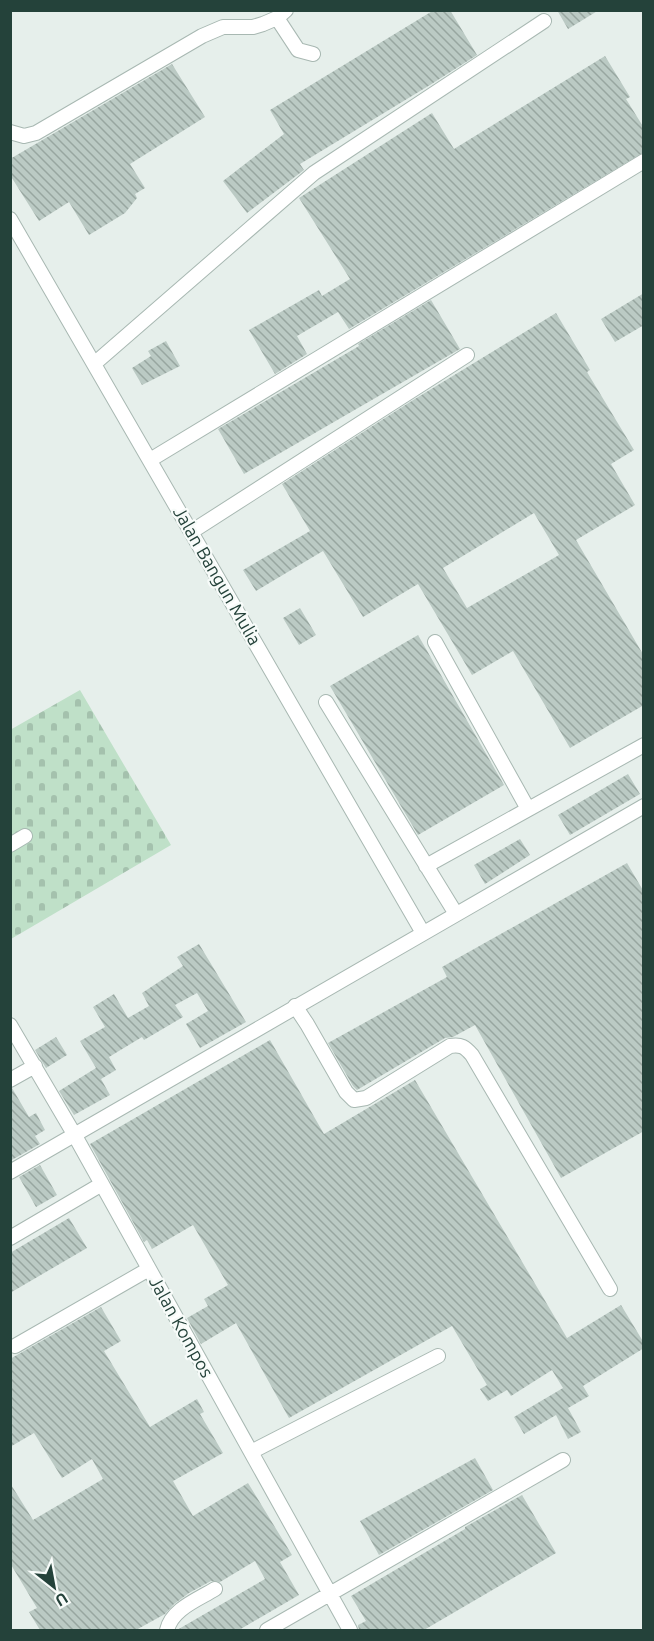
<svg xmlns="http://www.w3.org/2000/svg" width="654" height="1641" font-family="Ubuntu,sans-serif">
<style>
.cemetery{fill:url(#cemetery-stones)}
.building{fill:url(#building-back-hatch);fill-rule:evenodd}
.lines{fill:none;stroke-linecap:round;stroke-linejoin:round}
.minor-casing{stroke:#a8b8b2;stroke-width:16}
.minor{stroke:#fff;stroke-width:14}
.labels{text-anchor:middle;stroke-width:4.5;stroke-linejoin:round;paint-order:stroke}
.street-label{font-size:18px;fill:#24423a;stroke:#f7fbf9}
</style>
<defs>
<pattern id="cemetery-stones" width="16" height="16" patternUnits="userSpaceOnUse" patternTransform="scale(1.5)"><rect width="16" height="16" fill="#bfe0c8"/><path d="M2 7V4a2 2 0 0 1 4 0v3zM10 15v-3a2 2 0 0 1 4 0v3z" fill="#a4c1ad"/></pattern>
<pattern id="building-back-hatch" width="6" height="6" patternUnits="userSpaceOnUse" patternTransform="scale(1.5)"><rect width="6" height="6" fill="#bbcac4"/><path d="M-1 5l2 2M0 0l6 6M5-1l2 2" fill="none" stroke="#98a6a0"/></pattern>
</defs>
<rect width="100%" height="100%" fill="#e6efeb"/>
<path class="cemetery" d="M80,690l91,155 -160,94 -1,-209z"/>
<path class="building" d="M434,10h16l27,45 -47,30 -130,79 4,6 -57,43 -24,-32 61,-47 -14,-24z
M557,10h42l-31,19z
M605,56l25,41 -4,2 18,29v24l-295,177 -11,-17 -41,24 10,18 -32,20 -26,-44 70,-40 3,6 28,-17 -51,-81 133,-85 22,36z
M172,64l33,53 -75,47 15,24 -10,6 2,4 -12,15 -36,22 -20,-33 -30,19 -29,-46v-16z
M644,293v32l-29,17 -14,-23z
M431,300l29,49 -216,125 -26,-45 141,-83 -1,-2z
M556,313l34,57 -3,2 47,78 -23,14 24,41 -59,35 68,116v49l-74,43 -57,-97 -41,24 -54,-91 -55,33 -40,-66 -67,40 -13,-21 67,-39 -28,-47 128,-82zM534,513l25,42 -92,53 -24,-40z
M166,341l14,25 -38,19 -10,-17 19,-12 -3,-5z
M300,608l16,27 -17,10 -16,-27z
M418,635l86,150 -86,50 -88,-149z
M628,774l12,20 -70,41 -12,-20z
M520,839l10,16 -45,29 -11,-19z
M627,863l17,29v239l-83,47 -86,-153 -22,12 -8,1 -88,52 -4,-4 -25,-43 119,-66 -5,-10z
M199,944l47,78 -46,26 -14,-24 22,-13 -11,-18 -22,12 8,12 -39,23 -2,-3 -33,20 7,13 -15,9 9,16 -36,20 -15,-24 37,-23 -16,-27 25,-14 -12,-20 21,-13 14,24 21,-12 -7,-13 41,-27 -6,-9z
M56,1037l11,18 -21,13 -11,-18z
M270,1040l54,94 91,-54 152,258 54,-33 23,38v5l-61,38 6,10 -21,12 13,24 -13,7 -12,-24 -32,19 -10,-17 49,-29 -11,-18 -41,26 -4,-6 -19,11 -8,-12 7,-4 -35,-59 -163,92 -53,-95 -35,21 -14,-26 21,-12 -4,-7 24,-14 -35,-60 -41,24 -5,-9 -3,2 -54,-98z
M12,1088l17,29 7,-4 9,17 -10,6 5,8 -30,17v-72z
M40,1165l17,30 -21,12 -17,-30z
M69,1218l18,30 -77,45v-40z
M101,1307l20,34 -17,10 46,76 47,-28 7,13 -4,2 23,39 -50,28 20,35 55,-33 44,72 -12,7 19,33 -60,35h-62l88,-51 -10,-18 -35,21 -9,-1 -22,12 -15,11 -9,10 -29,16h-96l-11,-18 8,-4 -27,-45v-80l23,37 70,-41 -11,-20 -30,19 -28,-45 -24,14v-88z
M475,1458l18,32 -114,65 -19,-34z
M522,1495l34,58 -132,77h-65l-1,-5 8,-4 -15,-25 114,-67v-2z"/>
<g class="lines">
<defs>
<path id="minor" d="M277,18l21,32 15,4
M10,132l14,4 12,-3 166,-97 21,-9h30l10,-3 14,-6 9,-8
M10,219l413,714
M94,364l220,-191 230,-152
M150,460l494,-299
M191,532l276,-177
M435,642l93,167
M326,702l130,212
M10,845l15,-9
M426,866l218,-121
M295,1006l12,18 39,68 8,8 12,-2 84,-52c11,-2 15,1 22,9l138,234
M10,1025l64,109 276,496
M10,1080l25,-14
M10,1172l634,-366
M10,1238l92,-54
M15,1346l134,-77
M251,1452l187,-96
M167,1630c5,-21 30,-30 48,-41
M267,1630l296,-170"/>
</defs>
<use href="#minor" class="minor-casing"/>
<use href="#minor" class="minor"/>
</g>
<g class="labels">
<g class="street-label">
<text transform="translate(217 576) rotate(60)" y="6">Jalan Bangun Mulia</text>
<text transform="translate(181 1327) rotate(61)" y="6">Jalan Kompos</text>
</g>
</g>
<rect width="654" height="1641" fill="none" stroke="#24423a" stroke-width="24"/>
<g transform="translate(54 1587) rotate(149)" stroke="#f7fbf9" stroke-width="4.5" paint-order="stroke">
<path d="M0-4.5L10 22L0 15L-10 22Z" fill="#24423a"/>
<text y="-9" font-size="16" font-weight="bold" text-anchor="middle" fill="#24423a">U</text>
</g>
</svg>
